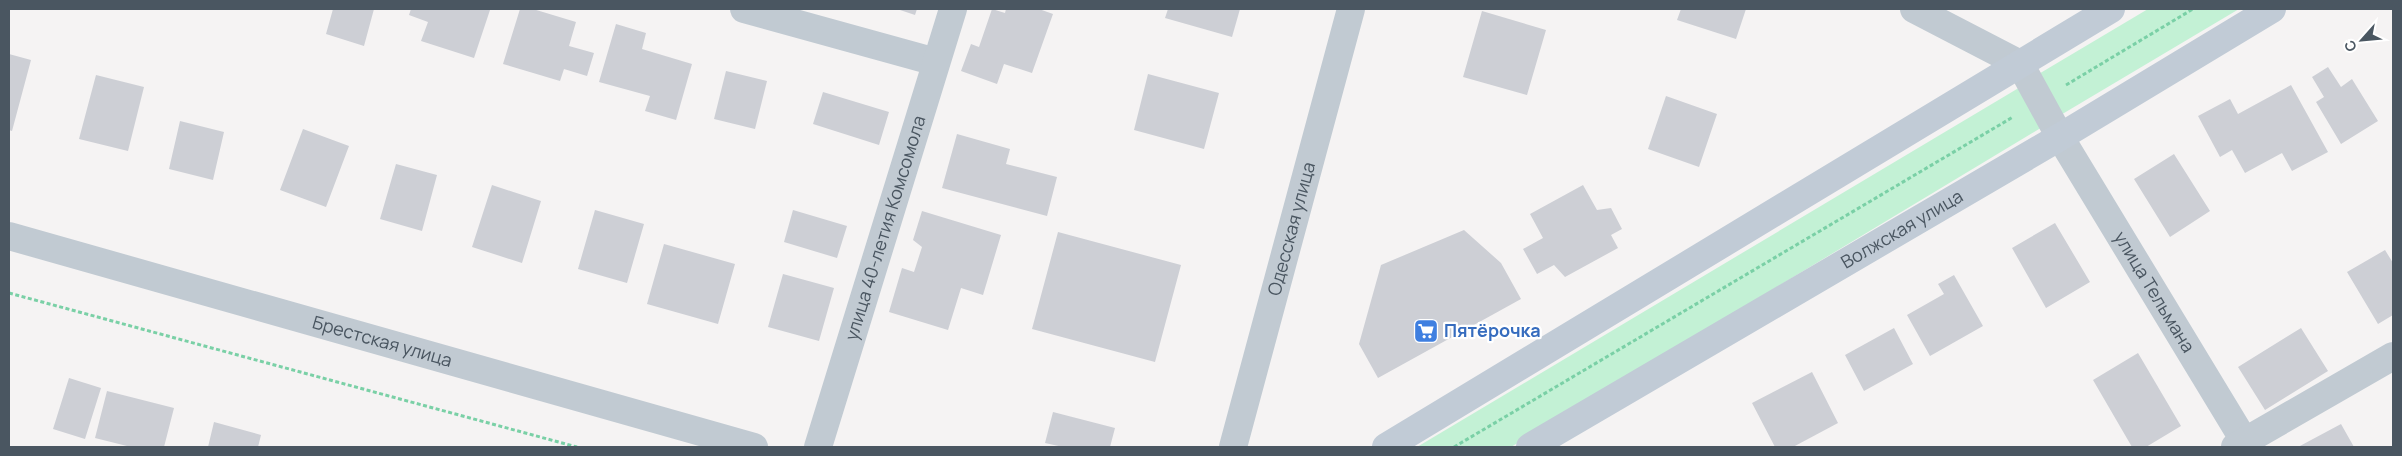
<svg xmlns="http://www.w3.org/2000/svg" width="2402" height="456" font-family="Manrope,sans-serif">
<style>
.green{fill:#c3f1d5}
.building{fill:#cdcfd5}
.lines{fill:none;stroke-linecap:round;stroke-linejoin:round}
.path{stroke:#7ad0a6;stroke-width:3;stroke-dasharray:4 2.5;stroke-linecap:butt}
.minor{stroke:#c1cad2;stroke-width:28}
.tertiary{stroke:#c1cad2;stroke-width:28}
.secondary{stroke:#c1cbd6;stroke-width:28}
.labels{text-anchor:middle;stroke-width:4.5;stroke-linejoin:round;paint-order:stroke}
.street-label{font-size:18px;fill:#4a5661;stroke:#fff}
.shop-label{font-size:18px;font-weight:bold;fill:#366cbe;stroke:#fff;text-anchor:start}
</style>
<rect width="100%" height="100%" fill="#f5f3f3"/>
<path class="green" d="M2148,9h91l-180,107 -22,-41z
M2022,86l22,40 -533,321h-94z"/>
<path class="building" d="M333,9h41l-10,37 -38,-12z
M411,9l79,1 -16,48 -53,-17 7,-19 -19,-7z
M520,9h13l43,13 -7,24 25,7 -7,23 -23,-7 -4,12 -57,-17z
M897,9h20l-2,6z
M992,9l13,4 1,-4h33l14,5 -21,59 -28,-9 -7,20 -36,-13 10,-27 8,3z
M1168,9h72l-8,28 -67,-19z
M1681,9h65l-10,30 -59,-19z
M1482,11l64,19 -19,65 -64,-18z
M616,24l30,9 -4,16 50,15 -16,56 -31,-9 5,-15 -51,-14z
M9,54l22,6 -19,71 -3,-1z
M2328,67l13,20 11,-8 26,42 -37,23 -25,-42 8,-5 -12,-20z
M726,71l41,10 -12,48 -41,-10z
M1148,74l71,19 -15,56 -70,-19z
M96,75l48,12 -16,64 -49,-12z
M2291,85l37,67 -36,19 -10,-18 -37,20 -13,-23 -12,7 -22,-41 32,-17 8,15z
M823,92l66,20 -10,33 -66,-21z
M1666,96l51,18 -18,53 -51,-18z
M180,121l44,11 -11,48 -44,-11z
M303,129l46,17 -23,61 -46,-17z
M957,134l53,15 -4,15 51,13 -10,39 -105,-28z
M2174,154l36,57 -40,26 -36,-58z
M396,164l41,11 -15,56 -42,-12z
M492,185l49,16 -19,62 -50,-16z
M1583,185l14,25 14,-2 11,21 -11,6 7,13 -53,29 -11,-12 -17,9 -14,-25 20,-11 -13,-24z
M595,210l49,14 -17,59 -49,-14z
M793,210l54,16 -10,32 -53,-16z
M922,211l79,24 -18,60 -22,-7 -13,42 -59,-18 13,-44 12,4 8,-25 -9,-7z
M2055,223l35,59 -44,26 -34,-60z
M1464,230l37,33 20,36 -143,79 -19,-34 22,-79z
M1058,232l123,33 -26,97 -123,-33z
M664,244l71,20 -17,60 -71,-20z
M2385,250l8,13v52l-15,9 -31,-52z
M783,274l51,14 -15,53 -51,-14z
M1954,275l29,51 -53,30 -23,-41 37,-21 -6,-10z
M1894,328l19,36 -49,27 -19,-36z
M2301,328l27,43 -63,39 -27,-43z
M2138,353l43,73 -35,21h-14l-39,-67z
M1812,372l26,51 -45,24h-18l-23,-44z
M69,378l32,10 -16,51 -32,-10z
M107,391l67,17 -10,39h-33l-36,-9z
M1053,412l62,16 -5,19h-47l-18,-4z
M214,422l47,13 -3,12h-50z
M2341,424l13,23h-56z"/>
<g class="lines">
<path class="path" d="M2066,85l127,-76
M9,293l568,154
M1454,447l559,-330"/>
<g class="minor">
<path d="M744,9l192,53"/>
<path id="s1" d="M1914,9l106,55 40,73 188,310"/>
<path id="s2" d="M818,447l135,-438"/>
<path id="s3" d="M1233,447l118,-438"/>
<path d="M2235,447l158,-91"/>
</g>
<path class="tertiary" id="s4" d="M9,236l745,211"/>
<g class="secondary">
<path d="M1386,447l725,-438"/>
<path id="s5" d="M1530,447l530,-310 212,-128"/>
</g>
</g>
<defs>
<symbol id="supermarket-square" viewBox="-11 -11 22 22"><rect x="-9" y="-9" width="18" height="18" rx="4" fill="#3f7fe0" stroke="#fff"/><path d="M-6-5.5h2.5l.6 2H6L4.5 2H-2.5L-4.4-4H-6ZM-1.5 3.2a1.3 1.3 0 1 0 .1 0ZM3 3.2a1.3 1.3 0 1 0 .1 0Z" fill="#fff"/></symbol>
</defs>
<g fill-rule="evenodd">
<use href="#supermarket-square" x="1412" y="317" width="28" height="28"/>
</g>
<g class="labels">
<g class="street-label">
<text dy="6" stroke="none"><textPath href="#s2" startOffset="229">улица 40-летия Комсомола</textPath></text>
<text dy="6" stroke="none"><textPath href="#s3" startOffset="226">Одесская улица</textPath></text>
<text dy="6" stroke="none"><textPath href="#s5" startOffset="431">Волжская улица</textPath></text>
<text dy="6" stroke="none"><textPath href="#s1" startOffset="384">улица Тельмана</textPath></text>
<text dy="6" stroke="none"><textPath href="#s4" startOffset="388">Брестская улица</textPath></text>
</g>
<g class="shop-label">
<text x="1444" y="337">Пятёрочка</text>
</g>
</g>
<rect width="2402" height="456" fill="none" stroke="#4a5661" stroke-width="20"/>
<g transform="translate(2362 40) rotate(243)" stroke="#ffffff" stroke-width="4" paint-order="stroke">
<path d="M0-4L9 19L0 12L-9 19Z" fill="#4a5661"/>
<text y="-8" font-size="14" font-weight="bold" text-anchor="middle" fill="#4a5661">С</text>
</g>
</svg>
